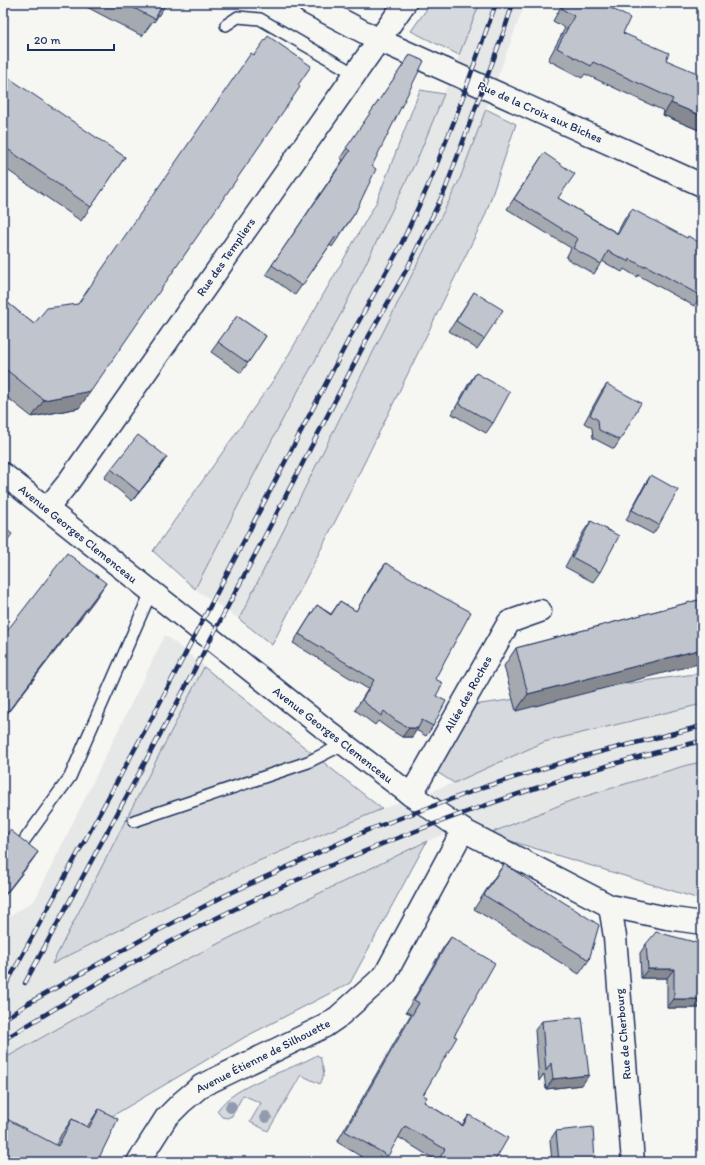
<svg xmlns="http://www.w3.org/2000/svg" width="705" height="1165" font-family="Itim,sans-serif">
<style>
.built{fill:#e6e7e7}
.green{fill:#d6d9dd;stroke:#78849e}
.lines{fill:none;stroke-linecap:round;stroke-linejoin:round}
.service-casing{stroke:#1b2f5e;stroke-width:14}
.minor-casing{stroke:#1b2f5e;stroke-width:25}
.secondary-casing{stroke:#1b2f5e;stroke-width:25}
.service{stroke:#f6f6f2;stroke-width:11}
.minor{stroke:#f6f6f2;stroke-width:22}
.secondary{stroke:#f6f6f2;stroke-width:22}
.rail-casing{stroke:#1b2f5e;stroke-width:4.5}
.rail{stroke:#f6f6f2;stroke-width:3;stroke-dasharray:9;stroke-linecap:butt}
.tree{fill:#929bae}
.wall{fill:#a5a9b0;stroke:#1b2f5e}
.shaded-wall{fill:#868990;stroke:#1b2f5e}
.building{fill:#c0c4cd;stroke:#1b2f5e}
.labels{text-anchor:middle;stroke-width:3;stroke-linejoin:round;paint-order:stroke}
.street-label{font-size:12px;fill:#1b2f5e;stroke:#f6f6f2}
</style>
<rect width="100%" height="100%" fill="#f6f6f2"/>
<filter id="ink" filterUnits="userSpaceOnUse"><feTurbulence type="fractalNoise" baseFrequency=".025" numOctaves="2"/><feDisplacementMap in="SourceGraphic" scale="8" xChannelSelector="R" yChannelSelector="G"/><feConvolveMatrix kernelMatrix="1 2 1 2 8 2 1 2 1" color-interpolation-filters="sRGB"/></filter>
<g filter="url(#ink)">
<path class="built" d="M480,3h45l-66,178 -220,438 -44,-30 92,-178 55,-99 77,-157z
M165,635l217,174 72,-26 -25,-16 273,-77v205l-6,3 -232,-71 -37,14 -77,142 -105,54 -242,96v-212l32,-21z"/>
<path class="green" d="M431,3h49l-21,52 -48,-24z
M420,90l24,4 -25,61 -77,157 -55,99 -92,178 -42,-38 124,-176 99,-172z
M486,109l30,15 -31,92 -140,286 -73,143 -33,-26 220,-438z
M204,667l178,142 -133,56 -197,99z
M702,673v31l-158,38 -90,41 -25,-16 37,-61z
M702,762v133l-6,3 -208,-64 82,-33 117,-36z
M427,841l-77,142 -105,54 -200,119 -42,-23v-68l4,-8 123,-69 155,-78z
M317,1055l3,2c3,12 6,16 0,27l-19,-9 -33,56 -18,-9 11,-19 -18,-8 -11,21 -5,2 -5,-1 -5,-6c17,-27 73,-40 100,-56z"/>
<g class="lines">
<defs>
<path id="service" d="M226,25l12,-8 22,2 95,55
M134,821l174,-59 36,-18
M21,845l49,-68 81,-185"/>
<path id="minor" d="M309,3l70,37 323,145
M47,509l20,-25 338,-481
M411,795l98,-173 31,-11
M610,906l5,31 18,225
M138,1162l28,-44 16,-16 19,-16 124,-60 13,-9 47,-42 78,-145"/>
<path id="secondary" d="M3,474l341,270 67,51 52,35 147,76 57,12 35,5"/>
</defs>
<use href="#service" class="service-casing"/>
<use href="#minor" class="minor-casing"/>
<use href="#secondary" class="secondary-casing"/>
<use href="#service" class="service"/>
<use href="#minor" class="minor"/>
<use href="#secondary" class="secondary"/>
<defs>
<path id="rail" d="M7,983l148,-271 195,-375 49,-88 29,-63 27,-67 41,-116
M25,983l143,-263 99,-188 99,-191 42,-74 37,-77 59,-159 9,-28
M3,1020l24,-16 130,-73 69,-36 142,-65 119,-44 93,-29 122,-31
M3,1040c55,-33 109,-67 165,-97 86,-46 175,-85 266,-119 88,-33 177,-62 268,-83"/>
</defs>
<use href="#rail" class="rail-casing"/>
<use href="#rail" class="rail"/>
</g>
<g class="tree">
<circle cx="231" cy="1107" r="6"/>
<circle cx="266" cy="1117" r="6"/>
</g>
<path class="wall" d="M86,3h81l-13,19 -1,-1 -11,15 -57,-30z
M563,3h43l-1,2 18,28 43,27 35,71 -38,-16 1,-4 -79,-37 -3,4 -34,-18 17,-32 -12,-7z
M410,55l-38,111 -17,47 -23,34 -2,-2 -35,50 -29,-21 77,-114 -3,-2z
M3,86l122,71 -44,64 -78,-54z
M544,153l14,45 59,35 8,-15 7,-9 69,87 -7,10 -56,-31 -1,2 -13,-8 -2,3 -20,-11 -8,13 -28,-16 5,-10 -64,-39z
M474,292l10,47 -7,10 -28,-18z
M3,299l31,25 44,-20 1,104 -47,9 -29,-23z
M237,316l29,20 -25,37 -30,-21z
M476,373l17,50 -7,10 -34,-19 17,-31z
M607,384l13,56 -6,9 -21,-11 -1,-10 -8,-5 17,-31z
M160,467l-28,34 -28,-23 7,-9z
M651,475l8,50 -6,9 -27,-14 19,-36z
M591,521l9,51 -7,10 -28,-15 19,-36z
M386,563l49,116 1,17 -3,30 -7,10 -10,-6 -4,7h-10l-13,-8 -11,-8 -3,4 -20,-15 13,-21 -75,-46 24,-38 14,9 9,-13 16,10 23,-39z
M702,599l-186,112 -12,-45 12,-18z
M504,864l85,96 -10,14 -105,-65 20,-31z
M451,937l3,99 -31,59 1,7 38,23 7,-10 25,47h-58l1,-1 -39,-24 -15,25h-13l-33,-20 74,-128 -5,-2 37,-64z
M646,944h56v59l-3,5h-32v-30h-26l-1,-25z
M542,1021l40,64 -36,4 -2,-15 -5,7 -4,-51z
M99,1109l-2,53 -41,-17 5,-10 11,-16 15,8z
M556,1131l39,31h-43l-2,-22z"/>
<path class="shaded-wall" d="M671,103l31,13v14l-1,1 -38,-16z
M91,391l-12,17 -47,9 12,-17z
M167,457l-7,10 -28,34 7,-9z
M106,583l-12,18 -91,118v-1z
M702,649v14l-186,48 12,-17z
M409,728h9l-6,9h-10z
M38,852l-7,10 -28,36v-1z
M648,969h26l-7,9h-26z
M674,999h28v4l-3,5h-32z
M589,1075l-7,10 -36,4 7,-10z"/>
<path class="building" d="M124,3h39l-8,16z
M565,3h41l-1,2 25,13 -7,15 46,20 -3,7 36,15v41l-31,-13 2,-4 -80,-37 -2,4 -34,-18 17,-32 -12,-7z
M268,36l43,30 -13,19 2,2 -209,304 -47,9 -41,-33v-68l31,25 13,-16 31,-4 173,-251 3,2z
M410,55l14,6 -52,105 4,3 -21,44 -17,24 -2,-1 -34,50 -30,-21 78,-114 -4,-3z
M9,78l116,79 -34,50 -88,-61v-59z
M544,153l31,21 -17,24 60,36 14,-25 55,29 1,-2 14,8v50l-1,2 -56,-31 -1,2 -14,-8 -1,3 -21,-11 -7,13 -28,-16 5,-9 -64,-40z
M474,292l29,18 -19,29 -28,-18z
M237,316l29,20 -18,27 -30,-21z
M476,373l34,19 -17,31 -34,-19z
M607,384l34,19 -21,37 -21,-10 -1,-10 -8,-5z
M138,435l29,22 -28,35 -28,-23z
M651,475l27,15 -19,35 -27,-15z
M591,521l28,15 -19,36 -28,-15z
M3,527l9,7 -9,12z
M67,553l39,30 -103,135v-82z
M386,563l53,32 32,17 -36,67 8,4 -7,13 10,5 -13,25 -11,-6 -4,8h-9l-14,-8 -11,-9 -3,5 -19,-16 12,-20 -75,-46 18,-29 14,10 9,-14 16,10z
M702,599v50l-174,45 -12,-46z
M10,830l28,22 -35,45v-58z
M504,864l95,61 -10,35 -105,-65z
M656,932l46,12v55h-28v-30h-26l-2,-25z
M451,937l44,26 -41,73 3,1 -34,58 4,2 -3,5 39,24 6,-11 39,23 -14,24h-57l8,-13 -40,-23 -17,30 -43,-25 74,-128 -5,-3z
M582,1017l7,58 -36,4 -2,-16 -5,8 -4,-50z
M99,1109l19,10 -21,43h-94v-45l55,29 14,-27 17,9z
M593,1127l2,35h-36l-3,-31z"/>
</g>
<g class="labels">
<g class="street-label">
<text transform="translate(540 112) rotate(24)" y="4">Rue de la Croix aux Biches</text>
<text transform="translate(226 257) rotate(-55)" y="4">Rue des Templiers</text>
<text transform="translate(78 534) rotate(39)" y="4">Avenue Georges Clemenceau</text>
<text transform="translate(468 694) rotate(-61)" y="4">Allée des Roches</text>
<text transform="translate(333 735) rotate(38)" y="4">Avenue Georges Clemenceau</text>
<text transform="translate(623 1034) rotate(-95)" y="4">Rue de Cherbourg</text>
<text transform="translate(263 1056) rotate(-27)" y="4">Avenue Étienne de Silhouette</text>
</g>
</g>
<rect width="705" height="1165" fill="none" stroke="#f6f6f2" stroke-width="16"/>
<rect x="8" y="8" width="689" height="1149" fill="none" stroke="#1b2f5e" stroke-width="1.5" filter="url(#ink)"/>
<path d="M28 44v6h86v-6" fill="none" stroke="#1b2f5e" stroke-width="2"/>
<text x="34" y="44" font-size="12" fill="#1b2f5e" stroke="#f6f6f2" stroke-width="3" paint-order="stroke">20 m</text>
</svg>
